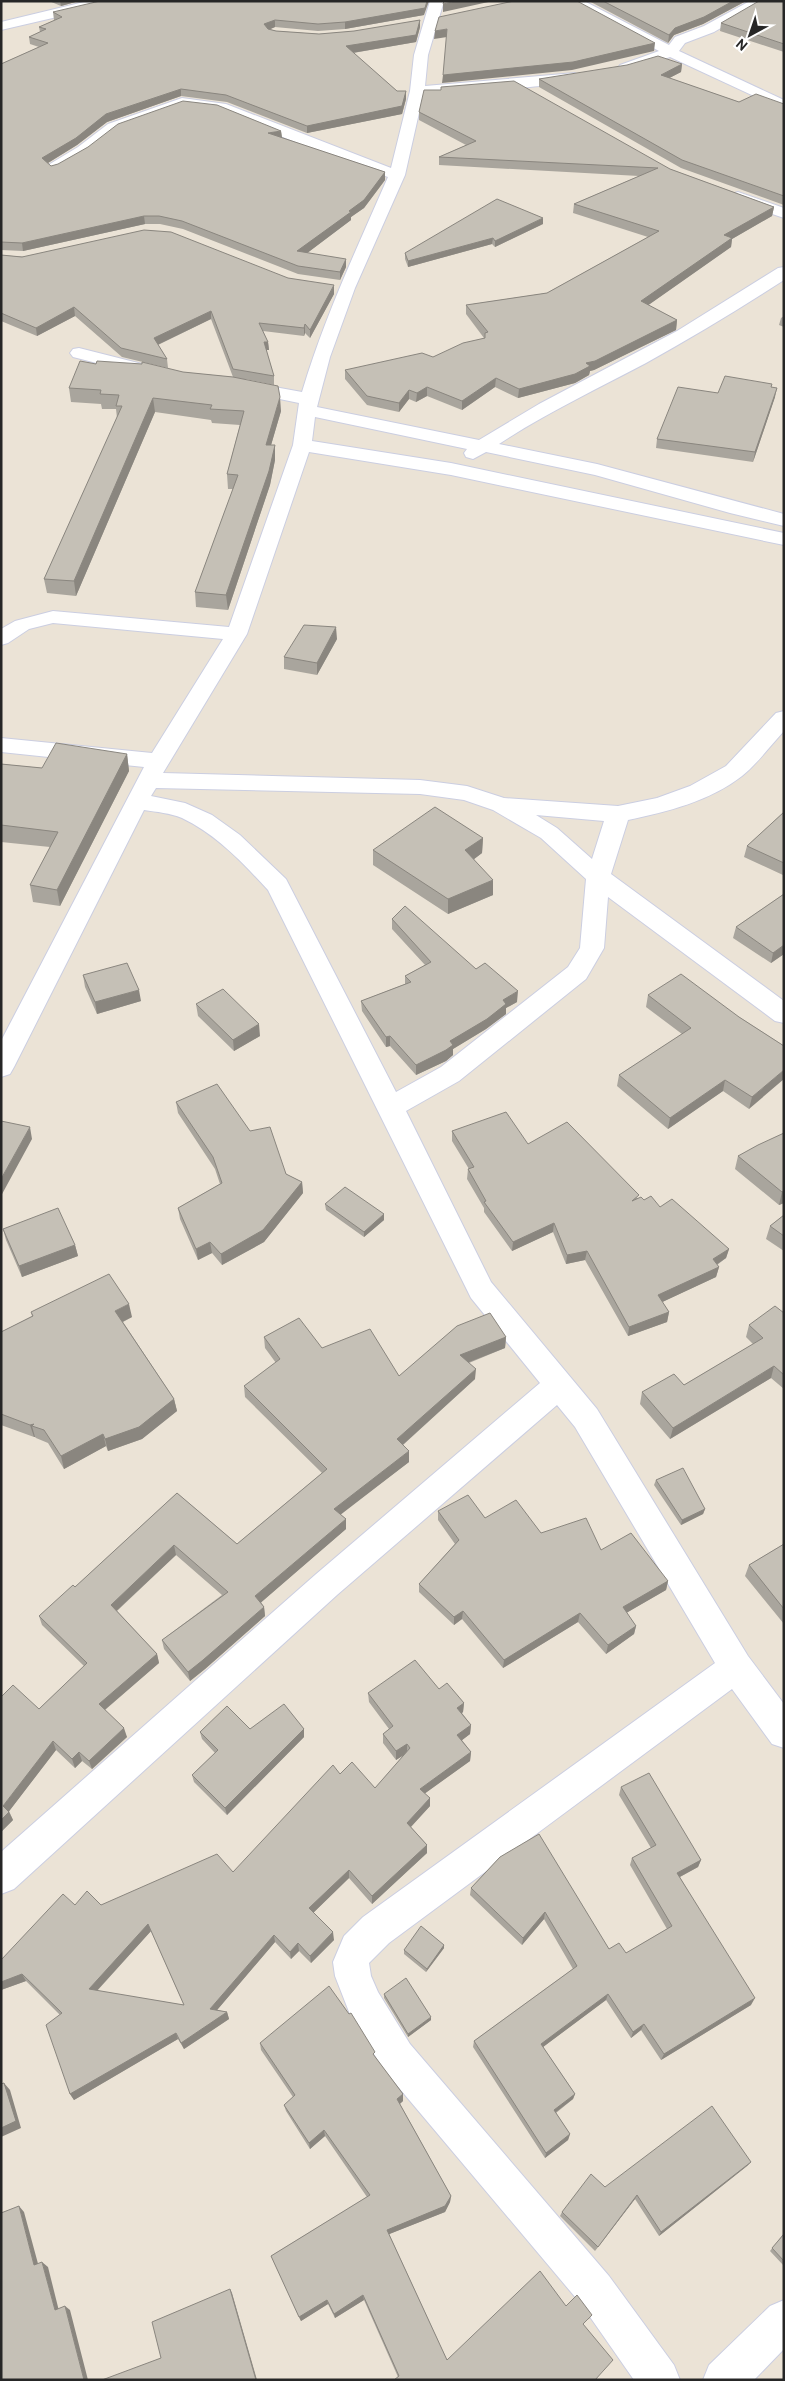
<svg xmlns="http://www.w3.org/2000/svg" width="785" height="2381" font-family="Overpass,sans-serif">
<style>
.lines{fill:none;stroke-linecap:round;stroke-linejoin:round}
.minor-casing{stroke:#cbcee1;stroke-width:2}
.minor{fill:#fff;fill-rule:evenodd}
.wall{fill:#a9a59d;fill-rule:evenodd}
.shaded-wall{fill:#8a867f}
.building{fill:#c5c0b6;stroke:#8a867f;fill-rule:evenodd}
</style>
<rect width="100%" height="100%" fill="#ebe3d6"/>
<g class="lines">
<defs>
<path id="minor" d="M88,1h27l-2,3 -112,26v-8z
M430,1h14l-16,54 -3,31 150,-13 7,4c-7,10 -138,16 -159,18l-18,80 -50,113 -25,69 -13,50 162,33 60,-36 138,-73 101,-63 6,-1v13c-45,29 -91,57 -138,83 -49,26 -100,50 -147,81l98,20 187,50v12l-54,-13 -135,-38 -109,-23 -13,7 -7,-2 -2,-4 3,-4 -152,-32 -3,24 139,22 333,70v12l-333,-70 -142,-23 -62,182 -84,139 257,7 47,6 37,12 114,8 39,-8 33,-12 36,-20 50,-53 8,-2v20c-14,15 -27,33 -42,45 -32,25 -75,36 -114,44l-17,54 173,127v22l-9,-2 -167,-124 -4,51 -18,31 -127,102 -53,30 85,171 106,127 151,247 36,48v44l-12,-4 -40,-55 -343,254 -20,20 2,13 7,16 32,52 199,232 65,89 6,15h-46l-53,-76 -197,-234 -33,-53 -16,-41 -2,-14 11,-26 19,-19 352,-254 -140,-236 -18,-22 -220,190 -323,294 -13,5v-42l314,-277 225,-192 -69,-85 -203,-408c-25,-27 -52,-56 -86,-72 -12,-5 -25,-6 -38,-8l-130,257 -4,7 -9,3v-36l143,-274 -143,-15v-14l151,15 71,-114 -170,-16 -24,6 -21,14 -7,2v-16l14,-8 38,-10 176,16 64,-182 6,-42 -63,-13 -3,-4 3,-4 6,-1 60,11c22,-74 55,-144 86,-215l-40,-14 -130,-52 -35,-4 -65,23 -30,23 -30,17 -5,2 -8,-5 33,-20 30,-23 74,-26 44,6 165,64 19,-77 4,-36zM156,788l264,6 44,6 29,10 48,28 45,41 -6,69 -12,19 -127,100 -45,25 -110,-213 -46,-44 -28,-20 -27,-12 -34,-7zM536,815l68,6 -12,38 -35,-31z
M566,1h18l85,44 6,-8 29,-11 46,-25h17l-53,31 -29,11 -6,8 105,49v10l-114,-53 -40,14h-10l-2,-3 2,-3 39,-14z
M738,192l46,16v10l-52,-18 -2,-3 2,-3z
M79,348l75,19 3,4 -3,4 -6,1 -75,-19 -3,-4 3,-4z
M784,2300v49l-30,31h-51l6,-15 61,-59z"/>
</defs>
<use href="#minor" class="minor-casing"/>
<use href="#minor" class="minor"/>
</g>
<path class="wall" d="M49,1h30l-18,5z
M589,1h157l-43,23 -29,11 -6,8z
M784,1v51l-64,-21 1,-8z
M53,12l371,3 -79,14 -27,2 -43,-4 -5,2 6,2 43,3 101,-7 -4,15 -63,11 53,46 -4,15 -95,19 -80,-31 -46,-6 -74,26 -30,23 -29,18 3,3 230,-35 1,7 103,34v8l-21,28 -13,9v3l-44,33 39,14 -6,13 -42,-6 -115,-45 -23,-5h-15l-122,27 -22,-1v-186l38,-17 -9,-3 -1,-7 11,-5 -1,-5 16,-7h-1z
M682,64l-1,8 -12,6 70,24 45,2v101l-103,-37 -142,-81v-8z
M419,112l251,57 104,38 -2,9 -40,23 -1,8 -83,58 29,15 -1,10 -82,40 -4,1 -1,4 -14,8 -57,15 -23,-11 -33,23 -35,-14 -11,6 -7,-3 -10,13 -32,-7 -22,-26v-9l88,-13 51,-19 -18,-24v-9l81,-12 101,-56 -75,-24 1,-9 65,-28 -200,-11v-8l27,-12 -47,-25z
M543,224l-48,23 -3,-3 -84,23 -3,-8v-6z
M1,255l287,23 46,16 -24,44 -5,-5 -1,3 -41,-5 5,11 1,8h-3l8,26v9l-29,-6 36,32 -10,34 4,15 -5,25 -42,125 -32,-3 -1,-15 38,-103h-5l-1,-15 13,-49 -28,-2 -1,-3 -56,-8 -79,184 -29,-3 -3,-14 73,-161 -1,-9h-14l-1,-5 -30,-2 -2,-14 27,-24 137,13 -22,-58 -53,26 9,14 1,9 -46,-11 -47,-41 -38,20 -36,-15z
M784,316v11l-5,-2 2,-7z
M772,387l3,10 -22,65 -97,-14 1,-9 61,-46z
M337,639l-20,36 -33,-6v-12z
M127,754l2,17 -69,135 -27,-4 -3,-17 20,-38 -49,-5v-78l41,4z
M784,812v62l-1,1 -39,-18 3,-11z
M483,838l-1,15 -8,6 19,36 -45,19 -75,-49v-15z
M784,894v60l-13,9 -38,-25 3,-11z
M392,919l84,50 41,33 -11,6v6l-20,15 -33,20v6l-7,6 -30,14 -26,-29 -4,1 -24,-36 -1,-10 44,-17v-8l20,-11 -33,-36z
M83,975l58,26 -44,13 -12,-27z
M648,995l91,22 45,29 -35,63 -26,-18 -55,38 -51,-43 2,-11 63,-41 -36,-27z
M196,1004l64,32 -26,15 -36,-35z
M176,1102l74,29 36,43 16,8 1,11 -39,49 -42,23 -10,-12 -14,7 -18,-41 -2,-11 42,-24 -5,-15 -37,-56z
M452,1131l76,13 110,54 22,9 69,42 -3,9 -9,7 2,2 -3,10 -54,25 7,10 -2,10 -39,14 -43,-76 -19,4 -13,-32 -41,19 -28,-39v-4l-17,-29 1,-10h1l-17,-28z
M784,1133v70l-5,2 -44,-36 3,-13z
M325,1204l59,16 -20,17 -38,-27z
M784,1215v36l-18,-12 4,-13z
M3,1229l72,16 3,11 -56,21 -16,-37z
M31,1312l101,5 -9,5 51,77 3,12 -35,28 -34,12 -2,-5 -42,23 -16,-26 -12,-5 -1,-1h-1l-33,-12v-93l31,-16z
M784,1313v76l-13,-11 -101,61 -30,-35 2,-12 42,-7 69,-41 -7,-7 3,-12z
M264,1337l58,11 77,28 107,-39 -1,11 -36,15 6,16 -72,66 6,17 -69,52 6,5v10l-85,73 3,5 1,9 -60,53 -15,12 -26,-32 -2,-9 60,-45 -46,-40 -59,56 40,43 2,9 -54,47 22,27 -35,32 -10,-8 -7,7 -19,-18 -47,61 4,9 -12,12 38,-123 45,-43 -42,-41 -3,-9 36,-29 102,-94 60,51 85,-71 -77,-76 -1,-11 32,-23 -11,-15z
M656,1480l49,29 -2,5 -22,11 -27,-40z
M438,1511l47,7 116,32 67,31 -2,9 -40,23 10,13 -2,8 -28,20 -28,-32 -75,46 -41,-49 -8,6 -35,-33v-8l36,-40 -17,-24z
M784,1544v80l-39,-48 4,-11z
M439,1689l25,14 -1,9 -1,1 9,12 -1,9 -8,6 9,12 -1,9 -45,32 5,13 -19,21 16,18v8l-55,51 -23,-26 -36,35 21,27 -23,23 -12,-12 -8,8 -16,-17 -58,68 10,2 2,7 -45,30 -6,-10 -104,61 -4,-6 -10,-79 -34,-34 -25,9v-30l74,-55h26l132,-33 107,-98 35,14 29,-33 -8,5 -13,-17v-9l6,-5 -20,-27 -1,-9zM151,1931l33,74 -87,-14z
M250,1729l54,8 -77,78 -33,-33 -2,-7 23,-22 -13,-14 -2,-7z
M621,1787l80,73 -3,7 -18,10 71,128 -90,55 -20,-30 -10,8 -25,-38 -63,47 32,47 -2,5 -17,14 14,21 -2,6 -23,18 -72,-111 1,-6 99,-72 -29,-50 -22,26 -52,-50 1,-7 29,-31 109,92 17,4 41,-24 -37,-64 2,-7 19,-10 -32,-53z
M444,1945v3l-18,24 -22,-18v-4z
M384,1994l47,26 -23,17 -24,-39z
M260,2043l115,14 28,37v7l-3,3 51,92 -1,6 -5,10 -56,22 58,126 119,-54 26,9 -3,4 -191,58 -34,-77 -29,18 -7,-14 -27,17 -30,-65 96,-59 -42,-61 -15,13 -24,-38 -2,-6 9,-8 -32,-47z
M751,2162l-4,4 -88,70 -24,-37 -40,52 -35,-35 2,-4 43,-25z
M784,2233v33l-14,-15z"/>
<path class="shaded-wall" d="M60,1h19l-18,5z
M427,1h2l-5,14 -79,14v-7z
M457,1h36l-50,11v-8z
M733,1h13l-43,23 -29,11 -6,8 1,-8 6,-7z
M275,20v7l-11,5v-8z
M420,20v7l-4,15 -70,12v-8z
M447,29v8l-13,2 1,-8z
M655,43l-1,8 -82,19 -130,13 1,-8z
M682,64l-1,8 -21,11 1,-8z
M181,89v7l-74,26 -30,23 -34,21 -1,-8 64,-44z
M406,91v8l-4,15 -95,19v-7z
M281,131l1,7 -14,-5z
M385,172v8l-21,28 -13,9v3l-53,40 -1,-9 52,-40z
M774,207l-2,9 -40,23 -1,8 -91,64 1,-10 83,-66z
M144,216l1,8 -122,27 -1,-8z
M543,218v6l-48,23v-6z
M493,238l-1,6 -84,23v-6z
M346,259v8l-6,13v-8z
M334,285v9l-24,44v-8z
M74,307l1,9 -38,20 -1,-8z
M211,311v8l-56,27 -1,-8z
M677,320l-1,10 -82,40 -4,1 -1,4 -14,8 -57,15 1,-9 67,-26z
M305,324v9l-1,3v-8z
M264,342h4l1,8h-4z
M496,378l-1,9 -33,23v-9z
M427,387v9l-11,6 1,-9z
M777,388l-2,9 -22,65 2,-10z
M409,390v9l-10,13v-9z
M280,397l1,14 -14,48 -1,-14z
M153,398l2,14 -79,184 -2,-15z
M275,445v15l-5,25 -42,125 -2,-15z
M336,627l1,12 -20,36v-12z
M127,754l2,17 -69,135 -3,-16z
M483,838l-1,15 -17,13v-16z
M493,880v15l-45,19v-15z
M784,945v9l-13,9 2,-10z
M139,990l2,11 -44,13 -2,-12z
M518,991l-1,11 -11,6v6l-20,15 -33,20v6l-7,6 -30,14v-10l87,-65z
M259,1024l1,12 -26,15 -1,-11z
M390,1036v10l-4,1v-10z
M784,1070v9l-35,30 3,-12z
M725,1080l-2,11 -55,38 2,-11z
M30,1127l2,12 -31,57v-17z
M302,1182l1,11 -39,49 -42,23 -1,-11z
M784,1191v12l-5,2 3,-13z
M384,1214v6l-20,17v-5z
M554,1223l-1,9 -41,19 1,-9z
M210,1242l2,11 -14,7 -2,-11z
M75,1245l3,11 -56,21 -3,-11z
M729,1249l-3,9 -16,11 3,-10z
M587,1251l-2,9 -19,4 1,-9z
M719,1267l-3,10 -60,28 2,-10z
M129,1304l3,13 -14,7 -3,-13z
M669,1312l-2,10 -39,14 1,-9z
M506,1337l-1,11 -46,18 1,-11z
M774,1366l-3,12 -101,61 3,-11z
M476,1369l-1,10 -78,71v-11z
M174,1399l3,12 -35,28 -34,12 -3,-12z
M34,1424l-2,2 3,11h-1l-4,-12z
M103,1434l3,12 -42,23 -3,-13z
M409,1451v11l-74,57 -1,-10z
M705,1509l-2,5 -22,11 1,-5z
M346,1519v10l-89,77 -2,-10z
M174,1545l2,10 -63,59 -2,-9z
M668,1581l-2,9 -45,26 2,-9z
M264,1607l1,9 -60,53 -15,12 -2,-9z
M463,1611l-1,8 -8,6v-8z
M580,1613l-2,9 -75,46 1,-8z
M636,1626l-2,8 -28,20 2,-9z
M157,1654l2,9 -58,50 -2,-9z
M464,1703l-1,9 -6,5v-9z
M471,1725l-1,9 -13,10v-9z
M124,1728l3,9 -35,32 -3,-8z
M304,1729v8l-77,78 -2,-7z
M53,1741l3,9 -49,64 -4,-8z
M407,1744v9l-11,7v-9z
M79,1752l3,9 -7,7 -3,-9z
M471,1752l-1,9 -50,36v-8z
M430,1798v8l-23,25v-8z
M9,1812l4,8 -12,12v-12z
M427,1845v8l-55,51v-8z
M701,1860l-3,7 -24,13 3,-7z
M349,1870v8l-39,38 -1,-8z
M545,1912l-1,7 -22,26 1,-7z
M148,1924l3,7 -59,65 -3,-7z
M333,1932l1,8 -23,23 -1,-7z
M274,1935l1,7 -63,74 -2,-7z
M298,1943l1,8 -8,8 -1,-7z
M444,1945v3l-18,24 1,-3z
M22,1974l4,7 -25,9v-8z
M608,1994l-2,6 -67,50 2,-6z
M755,1998l-4,7 -90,55 3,-6z
M227,2012l2,7 -45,30 -3,-6z
M431,2017v3l-23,17v-3z
M644,2024l-3,6 -10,8 2,-6z
M176,2033l2,6 -104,61 -4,-6z
M4,2083l6,7 11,38 -20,9z
M403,2094v7l-6,5v-7z
M575,2094l-2,5 -21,16 2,-5z
M324,2130l1,6 -15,13 -1,-6z
M570,2134l-2,6 -23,18 1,-5z
M751,2162l-4,4 -88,70 2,-4z
M637,2195l-2,4 -40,52z
M451,2196l-1,6 -5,10 -58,23v-5z
M19,2206l5,6 16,59 -6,-6z
M42,2262l6,5 12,48 -5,-5z
M230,2289l2,4 25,87h-1z
M363,2295l1,5 -29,18 -1,-4z
M327,2300l1,4 -27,17 -2,-4z
M65,2306l5,4 18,70h-4z"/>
<path class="building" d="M100,1h327l-2,7 -80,14 -27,2 -43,-4 -11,4 4,5 8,2 43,3 35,-3 66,-11 -4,15 -70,11 51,45h9l-4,15 -95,20 -81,-31 -45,-6 -75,25 -30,24 -34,20 9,8 7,-2 30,-17 30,-23 65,-23 34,4 64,26 -13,2 117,39 -21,28 -15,11 2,1 -54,39 49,8 -6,13 -42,-6 -116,-45 -23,-5h-15l-122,27 -21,-1v-178l47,-21 -19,-6 17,-8 -7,-2 23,-10 -9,-5z
M444,1h13l-14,3z
M514,1h63l78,42 -82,19 -130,13 4,-46 -12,2 4,-14z
M603,1h130l-29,16 -29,11 -6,7z
M759,1h25v43l-63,-21z
M658,56l24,8 -21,11 78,27 17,-8 28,10v92l-102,-36 -143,-81 88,-14z
M514,81l156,88 104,38 -50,28 8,3 -91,63 36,19 -82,41 -9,2 4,3 -15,8 -56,15 -23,-11 -34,23 -35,-14 -10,6 -8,-3 -10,13 -32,-7 -22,-26 77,-17 11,4 30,-14 22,-5v-5l3,-1 -22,-27 81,-12 112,-62 -85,-27 84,-36 -219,-11 37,-16 -57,-29 5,-22h17v-3z
M497,199l46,19 -48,23 -2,-3 -85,23 -3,-8z
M144,230l27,2 117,46 46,7 -24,45 -5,-6 -1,4 -45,-5 9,19h-4l10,34 -41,-7 -22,-58 -57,27 13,21 -46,-11 -47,-41 -38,21 -35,-15v-58l21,2z
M80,361l16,3 1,-3 45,3v-2l41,10 50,5 45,9 2,11 -14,48h9l-6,26 -43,124 -31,-3 43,-117 -11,-1 17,-63 -34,-2 2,-4 -59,-7 -79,183 -30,-2 78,-173h-6l3,-11 -19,-1 1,-4 -32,-2z
M725,376l47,8 -1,3 6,1 -22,64 -98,-13 21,-52 40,6z
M304,625l32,2 -19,36 -33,-6z
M56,743l71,11 -70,136 -27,-5 28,-53 -57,-7v-61l41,4z
M435,807l48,31 -18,12 28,30 -45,19 -75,-49z
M784,812v51l-37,-17z
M784,894v51l-11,8 -37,-26z
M405,906l71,63 9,-6 33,28 -15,9 3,4 -19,15 -37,22 3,4 -7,5 -30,15 -26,-29 -4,1 -25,-36 50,-19 -6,-6 26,-14 -39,-43z
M127,963l12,27 -44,12 -12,-27z
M681,974l58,43 45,29v24l-32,27 -27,-17 -55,38 -51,-43 72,-47 -43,-33z
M223,989l36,35 -26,16 -37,-36z
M217,1084l33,47 20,-4 16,47 16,8 -39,48 -42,24 -11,-12 -14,7 -18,-41 44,-25 -9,-26 -37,-55z
M506,1112l22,32 39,-22 72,73 -7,6 9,-4 3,3 7,-4 9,11 12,-8 57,50 -16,10 6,8 -61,28 11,17 -40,15 -42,-76 -20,4 -13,-32 -41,19 -29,-40 2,-1 -18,-32 6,-2 -22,-36z
M1,1121l29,6 -29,52z
M784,1133v58l-2,1 -44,-36 20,-11z
M345,1187l39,27 -20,18 -39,-28z
M58,1208l17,37 -56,21 -16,-37z
M784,1215v21l-14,-10z
M109,1274l20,30 -14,7 59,88 -35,28 -34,12 -2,-5 -42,22 -17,-26 -12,-4 2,-2 -4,1 -29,-11v-82l32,-16 -2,-4z
M775,1306l9,7v62l-10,-9 -101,62 -31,-36 32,-18 10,11 79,-47 -14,-13z
M490,1313l16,24 -46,18 16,14 -79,70 12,12 -75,58 12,10 -91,77 9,11 -61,53 -15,12 -26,-32 66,-48 -54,-47 -63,60 46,49 -58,50 25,24 -35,33 -10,-9 -7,7 -19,-18 -50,65 6,6 -8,8v-123l12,-12 26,24 48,-46 -48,-47 34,-31 2,2 102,-94 60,51 90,-75 -83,-83 36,-27 -16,-22 35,-19 23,30 48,-19 29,47 58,-50z
M683,1468l22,41 -23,11 -26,-40z
M468,1495l17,23 31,-18 25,33 45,-15 15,32 30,-17 37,48 -45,26 13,19 -28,19 -28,-32 -76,47 -41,-49 -9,6 -35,-33 40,-44 -21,-29z
M784,1544v65l-35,-44z
M415,1660l24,29 8,-6 17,20 -7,5 14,17 -14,10 14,17 -51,37 10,9 -23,25 20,22 -55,51 -23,-26 -40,38 24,24 -23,24 -12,-13 -8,9 -16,-17 -64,74 17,3 -46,31 -5,-10 -106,61 -24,-69 16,-12 -40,-39 -21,8v-22l62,-66 12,11 12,-14 14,14 116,-51 16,18 100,-107 7,9 12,-12 23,26 35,-40 -3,-4 -11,7 -13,-17 10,-8 -25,-33zM148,1924l36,81 -95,-16z
M284,1704l20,25 -79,79 -33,-33 26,-25 -18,-18 27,-26 23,23z
M649,1773l52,87 -24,13 78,125 -91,56 -20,-30 -11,8 -25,-38 -67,50 34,50 -21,16 16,24 -24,19 -72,-112 103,-75 -32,-54 -22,26 -52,-50 29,-31 39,-23 70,115 10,-6 7,10 46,-27 -40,-68 24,-13 -35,-58z
M421,1926l23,19 -17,24 -23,-19z
M406,1978l25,39 -23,17 -24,-40z
M329,1986l20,28 2,-1 24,39 -2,2 30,40 -6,5 54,97 -6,10 -58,24 60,130 93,-89 26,35 11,-11 15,20 -9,9 30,36 -18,20h-201l5,-4 -36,-81 -29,19 -7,-14 -28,17 -28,-61 99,-61 -46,-65 -15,13 -25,-38 11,-10 -35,-52z
M4,2083l12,38 -15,7v-44z
M712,2106l39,56 -90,70 -24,-37 -39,52 -36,-35 29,-38 14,13z
M19,2206l15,59 8,-3 13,48 10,-4 19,74h-83v-167z
M784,2234v27l-12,-13z
M230,2289l26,91h-154l59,-22 -9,-36z"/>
<rect width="785" height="2381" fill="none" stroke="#262626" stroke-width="5"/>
<g transform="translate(750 35) rotate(220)" stroke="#ffffff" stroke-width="4" paint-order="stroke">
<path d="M0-4L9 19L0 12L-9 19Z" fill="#262626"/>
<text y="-8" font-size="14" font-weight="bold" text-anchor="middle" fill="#262626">N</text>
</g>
</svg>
